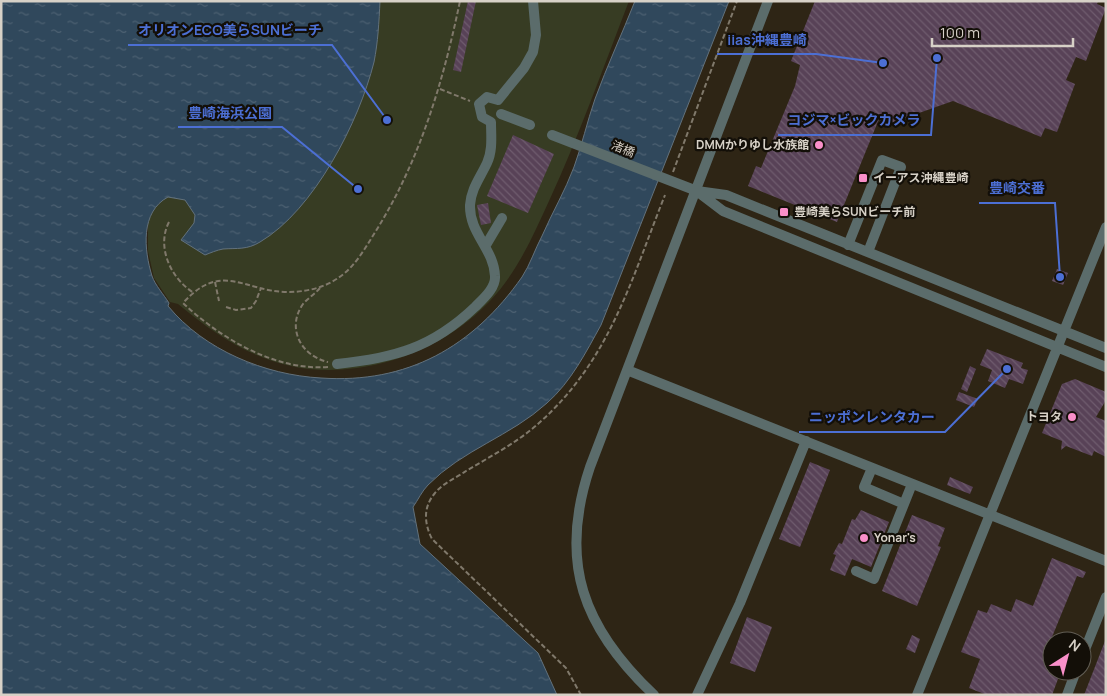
<svg xmlns="http://www.w3.org/2000/svg" width="1107" height="696" font-family="Manrope,'Noto Sans JP',sans-serif">
<style>
.green{fill:#373c23}
.water{fill:url(#water-ripples);stroke:#62717c}
.building{fill:url(#building-back-hatch)}
.lines{fill:none;stroke-linecap:round;stroke-linejoin:round}
.path{stroke:#80796b;stroke-width:2;stroke-dasharray:5 2.5;stroke-linecap:butt}
.minor{stroke:#5b6c6b;stroke-width:10}
.poi-dot{fill:#f98fc9;stroke:#130f08;stroke-width:2}
.labels{text-anchor:middle;stroke-width:4.5;stroke-linejoin:round;paint-order:stroke}
.poi-label{font-size:12px;font-weight:bold;fill:#d7d1c7;stroke:#130f08;text-anchor:start}
.street-label{font-size:12px;fill:#d7d1c7;stroke:#130f08}
.leader{fill:none;stroke:#4c6fd4;stroke-width:2}
.callout-dot{fill:#4c6fd4;stroke:#130f08;stroke-width:2}
.callout-label{font-size:14px;text-anchor:middle;font-weight:bold;fill:#4c6fd4;stroke:#130f08;stroke-width:4.5;stroke-linejoin:round;paint-order:stroke}
</style>
<defs>
<pattern id="water-ripples" width="26" height="14" patternUnits="userSpaceOnUse" patternTransform="scale(1.25)"><rect width="26" height="14" fill="#30485c"/><path d="M2 4q2-2 4 0t4 0M15 11q2-2 4 0t4 0" fill="none" stroke="#4d6172"/></pattern>
<pattern id="building-back-hatch" width="6" height="6" patternUnits="userSpaceOnUse" patternTransform="scale(1.25)"><rect width="6" height="6" fill="#584257"/><path d="M-1 5l2 2M0 0l6 6M5-1l2 2" fill="none" stroke="#6f5c6e"/></pattern>
</defs>
<rect width="100%" height="100%" fill="#2e2515"/>
<path class="green" d="M234,1h395c-26,67 -50,135 -80,200 -16,35 -32,72 -60,101 -36,37 -82,59 -132,66 -73,10 -125,-19 -179,-64l-8,-2 -16,-24 -6,-27v-29z"/>
<path class="water" d="M1,1h379c-1,21 -2,41 -6,61 -15,60 -60,148 -114,180 -13,8 -23,6 -37,7 -6,1 -13,4 -18,6l-24,-15 13,-17 1,-8 -10,-15 -17,-3c-28,15 -24,53 -16,79 3,9 12,19 17,27l-1,3c36,44 97,69 153,72 86,6 152,-31 201,-101 8,-12 13,-28 20,-41 10,-23 23,-45 32,-69 8,-22 13,-45 21,-68 12,-33 27,-65 40,-98h94l-128,324c-15,27 -30,57 -54,78 -36,33 -85,47 -119,82 -6,6 -10,15 -15,22l7,37 118,109 19,42h-556z"/>
<path class="building" d="M468,1h8l-15,71 -8,-2z
M815,1h283l-1,3 9,4 -20,53 -10,-4 -10,23 9,4 -18,48 -12,-4 -4,9 -88,-36 -68,24 -6,-6 -42,103 -89,-36 8,-20 5,2 34,-82 5,-21 -9,-4z
M513,135l41,19 -26,59 -41,-17z
M488,203l3,20 -10,2 -4,-20z
M1057,269l11,4 -5,12 -11,-4z
M987,349l36,14 -2,5 7,2 -5,14 -14,-5 -4,9 -17,-7 4,-11 -12,-5z
M970,366l6,3 -9,23 -6,-3z
M1075,379l31,13v8l-10,17 10,4v36l-12,-6 -2,5 -26,-10 -5,4 1,-9 -20,-8 20,-49z
M959,392l19,7 -4,8 -18,-7z
M810,462l20,8 -30,77 -21,-8z
M950,477l23,10 -3,7 -23,-9z
M861,510l28,12 -18,45 -19,-8 -7,17 -15,-6 6,-15 -3,-1 6,-11 3,1 10,-25 3,1z
M912,515l33,13 -7,18 3,1 -24,59 -35,-15z
M1052,558l34,14 -3,6 -6,-2 -25,61v34h9l-9,24h-65l-18,-7 11,-29 -19,-7 17,-42 9,3 4,-9 20,8 5,-13 17,7z
M747,617l25,10 -17,45 -25,-9z
M912,635l8,4 -5,14 -9,-4z
M1106,641v54h-22l21,-54z"/>
<g class="lines">
<path class="path" d="M440,89l30,12
M673,172l64,-171
M169,222c-13,25 2,57 25,71
M215,282l4,19
M320,288c-5,6 -12,10 -17,16 -17,24 -2,52 25,58
M226,307l10,3 15,-2 5,-7 5,-13
M328,367c-53,4 -108,-29 -145,-64 39,-43 61,-11 105,-11 17,0 36,-4 50,-14 16,-10 26,-28 36,-44 45,-71 69,-151 86,-233
M581,695l-15,-27 -134,-129c-8,-16 -9,-32 3,-46 8,-10 21,-15 31,-22 25,-15 52,-29 73,-48 71,-63 92,-143 126,-228"/>
<path class="minor" d="M501,114l29,11
M552,135l145,56 29,4 380,153
M698,192l25,19 383,156
M486,245l16,-27
M848,245l34,-85 19,7 -33,85
M337,364c57,-6 95,-16 138,-57 8,-8 21,-19 20,-31 -1,-27 -26,-43 -25,-71 1,-16 10,-27 17,-42 6,-13 4,-27 4,-41l-9,-5 -3,-13 8,-7 11,3 26,-32 9,-16 3,-17 -3,-34
M627,370l479,191
M872,468l-8,19 40,17
M856,571l18,8 38,-95
M1082,657l24,-60
M654,695c-71,-67 -96,-133 -64,-228l178,-466
M697,695l43,-92 66,-162
M917,695l189,-468
M1067,695l9,-24"/>
</g>
<g class="poi-dot">
<circle cx="819" cy="145" r="5"/>
<rect x="858" y="173" width="10" height="10" rx="2.5"/>
<rect x="779" y="207" width="10" height="10" rx="2.5"/>
<circle cx="1072" cy="417" r="5"/>
<circle cx="864" cy="538" r="5"/>
</g>
<g class="labels">
<g class="poi-label">
<text x="809" y="149" text-anchor="end">DMMかりゆし水族館</text>
<text x="873" y="182">イーアス沖縄豊崎</text>
<text x="794" y="216">豊崎美らSUNビーチ前</text>
<text x="1062" y="421" text-anchor="end">トヨタ</text>
<text x="874" y="542">Yonar's</text>
</g>
<g class="street-label">
<text transform="translate(623 149) rotate(22)" y="4">渚橋</text>
</g>
</g>
<path class="leader" d="M387 120L332 45H128M883 63L816 54H717M358 189L282 127H178M937 58L931 135H778M1060 277L1055 203H979M1007 369L945 432H799"/>
<g class="callout-dot">
<circle cx="387" cy="120" r="5"/>
<circle cx="883" cy="63" r="5"/>
<circle cx="358" cy="189" r="5"/>
<circle cx="937" cy="58" r="5"/>
<circle cx="1060" cy="277" r="5"/>
<circle cx="1007" cy="369" r="5"/>
</g>
<g class="callout-label">
<text x="230" y="35">オリオンECO美らSUNビーチ</text>
<text x="767" y="45">iias沖縄豊崎</text>
<text x="230" y="118">豊崎海浜公園</text>
<text x="854" y="125">コジマ×ビックカメラ</text>
<text x="1017" y="193">豊崎交番</text>
<text x="872" y="422">ニッポンレンタカー</text>
</g>
<rect width="1107" height="696" fill="none" stroke="#d7d1c7" stroke-width="5"/>
<g transform="translate(1067 656) rotate(36)"><circle r="24" fill="#130f08" stroke="#615d54"/>
<path d="M0-4L9 19L0 12L-9 19Z" fill="#f98fc9"/>
<text y="-8" font-size="14" font-weight="bold" text-anchor="middle" fill="#d7d1c7">N</text>
</g>
<path d="M932 38v8h141v-8" fill="none" stroke="#d7d1c7" stroke-width="2.5"/>
<text x="940" y="38" font-size="15" fill="#d7d1c7" stroke="#130f08" stroke-width="4" paint-order="stroke">100 m</text>
</svg>
